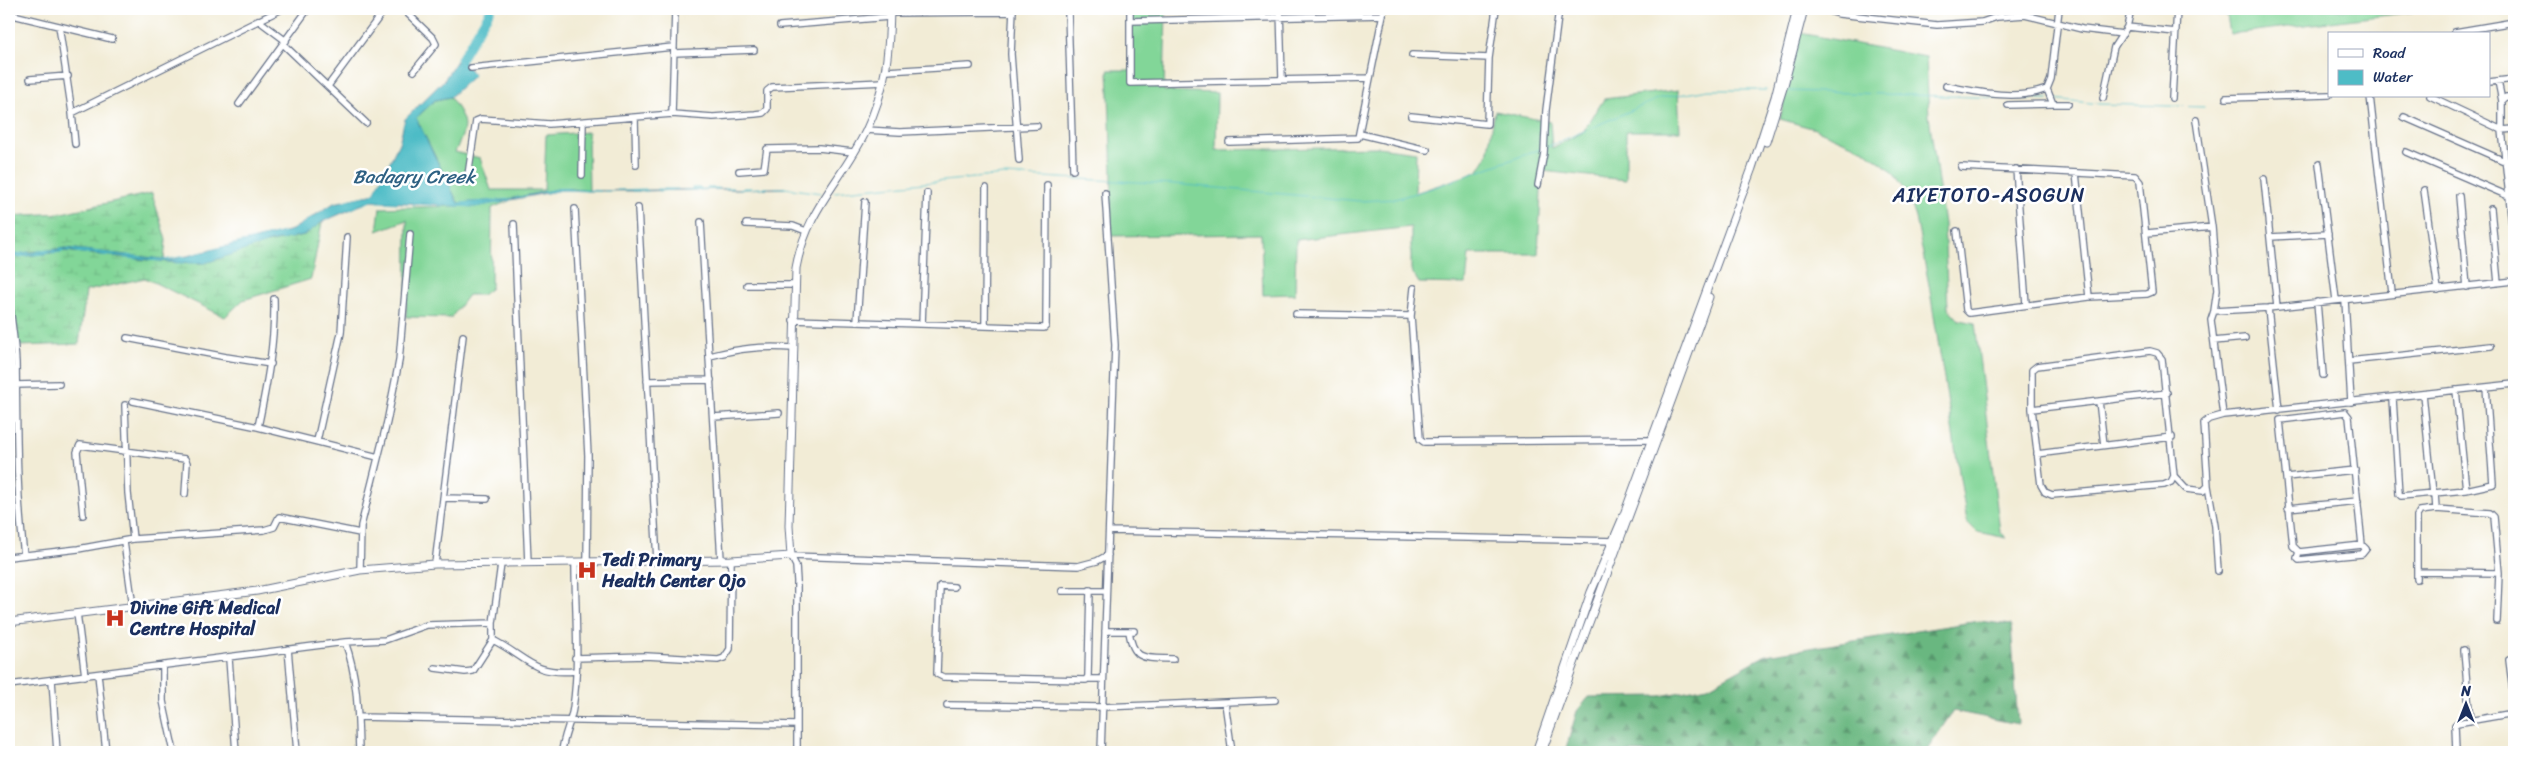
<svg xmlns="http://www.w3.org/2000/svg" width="2523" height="761" font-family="Sriracha,sans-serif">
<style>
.grass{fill:#82d698;stroke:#4e827b}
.forest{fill:url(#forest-firs);stroke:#42736f}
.wetland{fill:url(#wetland-marsh);stroke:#4e827b}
.water{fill:#4ebcc6;stroke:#347692}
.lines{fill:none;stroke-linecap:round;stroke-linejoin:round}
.stream{stroke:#4ebcc6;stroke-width:1}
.river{stroke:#4ebcc6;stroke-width:9}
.minor-casing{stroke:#667188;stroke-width:8}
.tertiary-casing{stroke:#667188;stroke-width:9}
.minor{stroke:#fff;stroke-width:5.5}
.tertiary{stroke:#fff;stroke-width:7}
.labels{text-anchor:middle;stroke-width:5;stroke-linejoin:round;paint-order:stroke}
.poi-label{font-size:18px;font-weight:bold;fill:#1b2f5e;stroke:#fff;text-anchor:start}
.water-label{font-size:19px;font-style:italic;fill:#2d6082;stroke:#fff}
.quarter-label{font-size:20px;letter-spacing:1px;fill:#1b2f5e;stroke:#fff}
</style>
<defs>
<pattern id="forest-firs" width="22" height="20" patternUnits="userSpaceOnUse" patternTransform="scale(1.25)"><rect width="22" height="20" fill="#69b780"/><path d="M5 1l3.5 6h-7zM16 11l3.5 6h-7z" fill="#56956c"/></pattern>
<pattern id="wetland-marsh" width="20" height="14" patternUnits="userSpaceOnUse" patternTransform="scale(1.25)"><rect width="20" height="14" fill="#82d698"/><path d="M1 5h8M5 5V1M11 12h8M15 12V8" fill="none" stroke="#70b885"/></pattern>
</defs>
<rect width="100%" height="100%" fill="#fff"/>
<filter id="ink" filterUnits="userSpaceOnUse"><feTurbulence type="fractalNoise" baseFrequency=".02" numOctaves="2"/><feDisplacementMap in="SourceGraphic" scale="10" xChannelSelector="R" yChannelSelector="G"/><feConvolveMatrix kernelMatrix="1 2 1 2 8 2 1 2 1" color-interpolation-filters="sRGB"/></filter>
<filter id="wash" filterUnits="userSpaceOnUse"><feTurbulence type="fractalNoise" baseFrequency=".0096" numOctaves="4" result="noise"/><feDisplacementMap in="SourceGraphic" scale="20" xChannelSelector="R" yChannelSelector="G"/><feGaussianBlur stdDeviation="1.12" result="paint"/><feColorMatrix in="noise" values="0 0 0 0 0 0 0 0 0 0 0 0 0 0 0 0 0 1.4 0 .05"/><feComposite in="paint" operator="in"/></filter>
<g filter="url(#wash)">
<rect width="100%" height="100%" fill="#f2ecd6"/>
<path class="grass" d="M1132,9h34l-2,82 53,2 -1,57 162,-3 38,5 -1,41 62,-21 10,-16 8,-45 55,11 2,26 31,-16 21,-33 74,-9 2,41h-54v49l-84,-9 -4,83h-69l-3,30 -47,-1 -8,-13v-43l-115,13 -1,54 -32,1 -2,-61 -151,2 2,-63 -4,-103h24z
M2226,9h212l-208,25z
M1800,33l126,24 3,59 15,108 4,84 11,12 16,3 25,209 7,6 -30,-6 -10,-10 -38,-237 -13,-67 -8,-24 -17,-24 -27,-20 -49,-21 -35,-10z
M450,97c17,25 18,28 5,55l25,6 11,32h53l2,-55 42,-3 1,59 -27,-3 -57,12 -47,3 -42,-85 19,-18z
M509,201l-17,7 -1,80 -9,7h-14l-17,23 -45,-1 1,-97 -30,11 3,-23c43,-2 86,0 129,-7z"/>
<path class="forest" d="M1979,621l32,4 7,99 -65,-13 -26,39 1,2h-363l12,-41 12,-14 71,-1 48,-9 58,-32z"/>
<path class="wetland" d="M152,193l14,47 -2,20 -98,-12 -57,7v-39l53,-3z
M322,222l-11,57 -68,21 -18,17 -80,-39 -59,13 -7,53 -60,2 -10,10v-98l56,-7 104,11 36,1 61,-20 38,-8z"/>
<path class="water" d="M460,56l14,19 -24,22 -15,3 -19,18 42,85 47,-3 57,-12 27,3 196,-3 -148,3 -75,-1 -87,17 -105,-6 -48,21 -18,13 -38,8 -61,20 -36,-1 -104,-11 -56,7v-3l57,-7 105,12 121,-30 42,-27 40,-9 25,-51 6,-24 39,-39z"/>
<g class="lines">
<path class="stream" d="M457,61l3,-5 4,6
M470,71l4,4 -3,2
M1789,91l217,7
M454,92l14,-12
M2010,98l39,1
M2053,99l47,5 104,3
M425,109l6,-6
M418,122l-2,-4 4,-5
M403,126l5,-10
M421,127l3,8
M1547,147l113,-49 49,-8h57
M449,183l3,8
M692,188h9
M707,188h11
M725,188h8
M742,188h9
M760,188h8
M775,188h10h-3
M785,188l36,5
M657,189h21
M739,189l24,-1
M577,190l24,1
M617,190l29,-1
M684,190l36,-1
M592,191h8
M604,191h9
M632,191h16
M659,191l14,-1
M543,192l19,-4 12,2
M834,192l170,-17 170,9 186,17 35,-2 37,-11 109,-39
M545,193l17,-3 26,1
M371,195l3,-1 16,-32
M516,198l11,-2
M347,200l18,-4
M378,202l19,1
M459,203l53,-4
M413,204l19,1
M362,205l7,-3
M438,205l37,2 34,-6
M350,210l8,-4
M318,214l9,-6
M301,225l11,-8
M308,232l13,-10
M258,238l26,-6
M280,240l13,-3
M229,245l26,-6
M59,249l29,2
M210,250l15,-4
M37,251l13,-1
M92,251l23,3
M76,252l14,2
M52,253l11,-1
M17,254l11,-2
M193,254l11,-2
M34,255l11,-1
M101,255l11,1
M126,255l16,2
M17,257l11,-1
M124,258l13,1
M154,259l10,1 20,-4
M149,260l11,1
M176,263h8
M188,263h9
M203,263l63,-20"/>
<path class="river" d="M461,59l30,-50"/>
</g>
</g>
<g filter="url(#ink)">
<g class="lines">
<defs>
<path id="minor" d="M403,9l30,29 3,6 -22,27
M1013,9l-2,45 8,106
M1065,9l3,3 5,158
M1130,9v74l240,-5
M1280,9l2,70
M1821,9l18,5 98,11 45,-3 15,-5 28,-2 57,14 41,5
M889,13l124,-1
M9,14l103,25
M258,20l28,21
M1130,21l253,-6
M59,26l13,87 210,-104
M780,26l109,-9
M2127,27l49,5
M2455,32l59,-10
M284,45l82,78
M674,53l80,-3
M1412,55l77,3
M471,68l202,-21
M887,71l83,-5
M30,79l38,-3
M2498,81l4,20v29l12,113
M2489,82l25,-3
M328,86l57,-77
M1946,86c31,6 70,15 101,3l4,-10 8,-70
M2047,89l6,15h15
M2370,96l22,197
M2430,96l72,34 12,-1
M2103,98l11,-51 13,-20 4,-18
M2172,98l5,-89
M2226,98l103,-3
M2502,101l4,-4h8
M239,104l69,-95
M2008,105l45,-1
M72,113l3,31
M672,114l3,-105
M1411,116l76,8 2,-66 7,-49
M2404,117l98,43 12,1
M635,118l1,47
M2196,120l16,107 5,63 -3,21
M866,130l34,2 137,-6
M1360,134l67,16
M1229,142l129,-4 26,-129
M2406,152l100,43 8,-2
M2319,164l17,136
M2016,169l10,135
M739,171l25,-2 3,-20 52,-1 34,4
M2076,173l13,124
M582,175l1,-53
M2264,179l13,128
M467,182l9,-61 5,-2 68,5 123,-10 41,3 42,-3 8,-1 4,-4v-18l5,-4 112,-5
M1538,185l6,-32 2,-43 13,-101
M2424,190l14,100
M2459,196l8,91
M638,208l19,353
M575,209l13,246 -1,107
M2491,209l7,74
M701,222l20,338
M514,224l14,339
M746,224l47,2 13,5
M1957,231l9,79 3,3 120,-16 58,-3 5,-2 -12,-110 -5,-6 -174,-9
M2147,233l65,-6
M2270,237l58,-3
M747,285h47
M9,298c2,21 6,43 7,65 1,65 0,128 8,192
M2345,300l6,102
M2317,302l6,73
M2268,308l11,102
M2514,309v14
M1296,314l115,2 9,123 4,3 226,-2
M1411,316l3,-28
M793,320l251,8 2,-2 1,-141
M857,322l8,-120
M922,324l5,-131
M985,325l1,-137
M127,338l99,19 45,7
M2214,341l31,-3
M710,356c31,-8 51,-10 83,-8
M2349,361l142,-15
M647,381l64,-1
M15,385l44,-1
M2456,390l10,100
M2423,394l10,100
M2393,399l6,95 2,2 65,-6 27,-6 -7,-97
M133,401l125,26 120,30
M2099,401l5,44
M125,405l3,88 5,46
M2032,409l135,-16
M2345,412l4,5 13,128 -63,7 -6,-6 -13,-126z
M2223,415l-12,-95 3,-9 54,-3 246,-27
M713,417l66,-4
M258,427c9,-43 17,-84 16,-128
M317,441l24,-108 6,-96
M2037,454l135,-17
M2174,476l-12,-117 -5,-6 -7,-2 -113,15 -5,4v39l9,76 4,7 7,3 112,-10 7,-3 3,-6 12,13 17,2 5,-5 -4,-63 5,-4 14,-4 291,-31
M2286,477l69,-7
M2208,486l7,40 3,45
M2435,493l1,16
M443,498l44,1
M2288,508l70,-7
M83,515l-6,-63 3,-7 105,14 2,4 -2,31
M1109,531l508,10
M124,542l9,65
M2299,552l-2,6 2,2 63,-6 4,-5 -4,-4
M791,556l287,10 19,-5 11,-6
M791,556l5,10 1,15v171
M9,557l69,-8 55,-10 131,-9 10,-3 5,-10 81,16
M435,564l28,-228
M360,570l1,-44 26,-104 12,-61 11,-127
M2417,572l82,1
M2417,579v-63l3,-5 16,-2 54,4 4,4 5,56 -2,48
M954,587l-14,-1 -3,88 6,3 143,3 2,-4 2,-86
M1062,591h44
M77,613l8,63
M493,623v17c35,18 39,35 82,31
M1105,631h29
M1129,631c4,31 17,27 44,28
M345,642c13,34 13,74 14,110
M288,649l9,103
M2464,650l6,71
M575,658l71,-2 72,4 6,-2 6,-9 1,-89
M229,659l7,93
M2509,660l5,40
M163,665v36l11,51
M435,668l30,4 8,-1 20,-31
M98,674l8,78
M1087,679h16
M52,680l5,72
M9,685l336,-43 40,-2 42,-15 66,-2 8,-59
M1225,703l7,49
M947,705l155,2 173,-7
M358,717l439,8
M562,752c1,-16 9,-29 11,-44 7,-47 2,-98 2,-146
M1101,752l14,-407 -10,-152
M2456,752l-1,-27 2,-2 57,-10"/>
<path id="tertiary" d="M1766,142l18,-57 20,-76
M9,622l248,-31 103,-21 75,-6 296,-4 60,-4 -2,-30 7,-258c11,-60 45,-86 70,-137 20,-42 23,-77 24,-122
M1536,752l55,-160 32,-75 129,-349 23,-71 22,-88
M1542,752c54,-152 113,-303 167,-455"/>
</defs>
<use href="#minor" class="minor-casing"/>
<use href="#tertiary" class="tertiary-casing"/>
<use href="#minor" class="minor"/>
<use href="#tertiary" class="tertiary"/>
</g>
</g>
<defs>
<symbol id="hospital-bare" viewBox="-9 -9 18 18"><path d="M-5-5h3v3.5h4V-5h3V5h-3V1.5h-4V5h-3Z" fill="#c8321e" stroke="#fff" stroke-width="2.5" paint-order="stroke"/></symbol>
</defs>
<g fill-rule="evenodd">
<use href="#hospital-bare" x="573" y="556" width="28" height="28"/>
<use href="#hospital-bare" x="101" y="604" width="28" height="28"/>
</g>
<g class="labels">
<g class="poi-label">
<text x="602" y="566">Tedi Primary<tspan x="602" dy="21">Health Center Ojo</tspan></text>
<text x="130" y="614">Divine Gift Medical<tspan x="130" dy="21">Centre Hospital</tspan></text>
</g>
<g class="water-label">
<text x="414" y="183">Badagry Creek</text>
</g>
<g class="quarter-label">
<text x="1989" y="202">AIYETOTO-ASOGUN</text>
</g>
</g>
<rect width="2523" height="761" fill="none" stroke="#fff" stroke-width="30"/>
<rect x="2328" y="32" width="162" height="65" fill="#ffffff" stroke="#a4acbf"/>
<rect x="2338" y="49" width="25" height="8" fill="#ffffff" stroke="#a4acbf"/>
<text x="2373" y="58" font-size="15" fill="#1b2f5e">Road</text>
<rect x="2338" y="70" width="25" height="15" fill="#4ebcc6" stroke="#a4acbf"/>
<text x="2373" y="82" font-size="15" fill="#1b2f5e">Water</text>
<g transform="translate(2466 704)" stroke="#ffffff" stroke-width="4" paint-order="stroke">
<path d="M0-4L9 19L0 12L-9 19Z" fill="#1b2f5e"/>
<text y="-8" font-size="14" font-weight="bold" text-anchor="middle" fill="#1b2f5e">N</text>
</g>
</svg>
